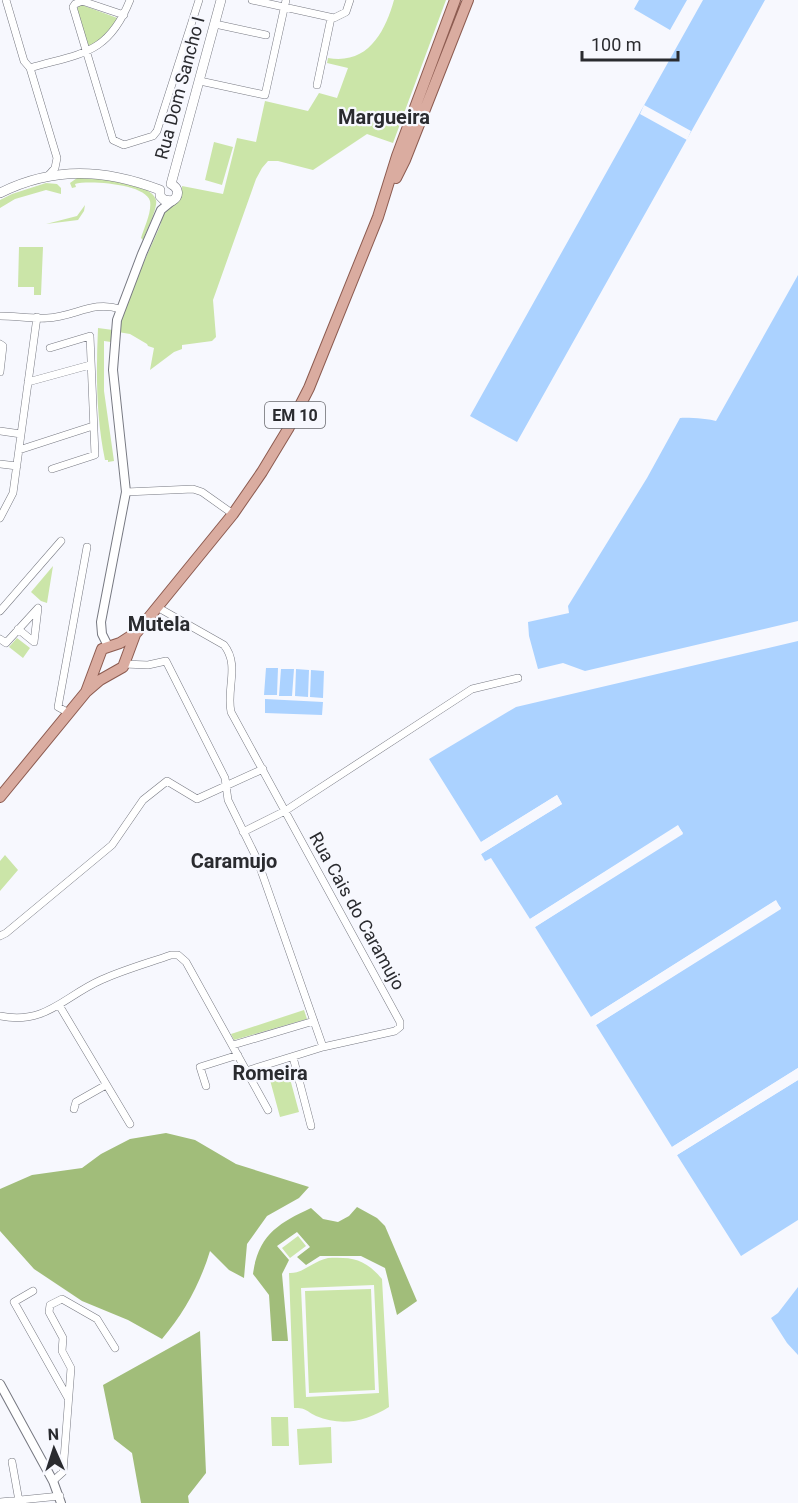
<svg xmlns="http://www.w3.org/2000/svg" width="798" height="1503" font-family="Roboto,sans-serif">
<style>
.green{fill:#cbe5a8;fill-rule:evenodd}
.forest{fill:#a1bd7a}
.water{fill:#abd2ff}
.pier{fill:#f7f8fe}
.lines{fill:none;stroke-linecap:round;stroke-linejoin:round}
.minor-casing{stroke:#777982;stroke-width:8}
.tertiary-casing{stroke:#777982;stroke-width:10}
.secondary-casing{stroke:#777982;stroke-width:10}
.primary-casing{stroke:#8c5b50;stroke-width:12}
.minor{stroke:#fff;stroke-width:7}
.tertiary{stroke:#fff;stroke-width:8}
.secondary{stroke:#fff;stroke-width:9}
.primary{stroke:#daaca0;stroke-width:10}
.labels{text-anchor:middle;stroke-width:4.5;stroke-linejoin:round;paint-order:stroke}
.shield{fill:#f7f8fe;stroke:#68686d;stroke-width:1.5}
.shield-label{font-size:16px;font-weight:bold;fill:#2a2b2f}
.street-label{font-size:18px;fill:#2a2b2f;stroke:#f7f8fe}
.neighbourhood-label{font-size:20px;font-weight:bold;fill:#2a2b2f;stroke:#f7f8fe}
</style>
<rect width="100%" height="100%" fill="#f7f8fe"/>
<path class="green" d="M394,0h52l-53,143 -26,-9 -54,36 -35,-9h-10l-6,7 -6,11 -43,121 3,37 -4,4 -30,4v4l-8,3 -24,18 4,-22 -6,-2 -1,-2 -17,-10 -12,-2 8,-30 34,-76 4,-15c10,-8 19,-11 18,-25l41,8 14,-56 19,4 9,-41 43,10 11,-18 18,5 11,-30 -21,-5 1,-5c40,7 57,-26 66,-58z
M82,5l38,14 -10,14 -22,15 -11,-38 1,-4z
M214,142l19,5 -11,38 -17,-5z
M77,178c16,0 74,3 79,22 2,8 -10,32 -13,40l-2,-2c3,-10 11,-26 9,-37 -4,-17 -61,-21 -75,-17l1,3 -4,1 -2,-5z
M46,183l11,1 4,4v6l-15,-4 -31,9 -15,9v-8l12,-6z
M85,205l-1,6 -6,9 -32,4 31,-8z
M19,247h24l-2,48h-7v-8h-16z
M98,328l15,2 -2,12 -7,-1v50l10,70 -6,1v-2h-3c-9,-44 -9,-87 -7,-132z
M53,566l-6,37 -6,-2 -10,-9z
M17,638l13,10 -7,10 -14,-11z
M5,855l13,15 -18,21v-30z
M304,1010l3,9 -73,21 -3,-6z
M289,1075l10,37 -19,5 -10,-37z
M298,1236l8,10 -16,12 -8,-10z
M328,1258c25,-1 37,1 54,21l7,128c-22,14 -47,20 -73,9 -10,-5 -9,-8 -22,-8l-5,-135c14,1 24,-12 39,-15zM374,1285l5,108 -73,4 -5,-109z
M371,1289l4,101 -66,3 -4,-102z
M271,1417h17l1,29h-17z
M331,1427l1,36 -33,2 -2,-36z"/>
<path class="forest" d="M166,1133l29,7 41,24 73,23 -10,11 -32,18 -20,28 -3,34 -15,-8 -19,-19c-10,33 -26,62 -48,88l-34,-19 -46,-19 -48,-32 -34,-38v-42l32,-14 50,-7 19,-14 29,-15z
M357,1207l20,11 8,8 32,75 -20,14 -12,-47 -24,-12h-41l-14,9 -9,-8 13,-10 -13,-15 -20,14 12,14 -7,14 6,67h-16l-3,-46 -16,-21c5,-39 26,-51 58,-66l12,11 15,3 11,-6z
M200,1331l6,142 -18,23 1,7h-48l-9,-50 -18,-14 -11,-54z"/>
<path class="water" d="M639,0h48l-17,30 -36,-21z
M703,0h62l-248,442 -47,-26z
M798,275v346l-213,50 -22,-8 -25,6 -9,-33 -1,-14 41,-9 -1,-7 79,-128 33,-60c6,-1 31,1 36,3z
M798,641v427l-126,79 -76,-122 185,-117 -6,-7 -184,116 -56,-90 148,-94 -5,-7 -148,93 -39,-61 -6,3 -4,-7 81,-50 -5,-9 -76,47 -52,-83 87,-52z
M266,668h12l-1,27h-13z
M281,669h13l-2,27h-13z
M296,669l13,1 -1,27 -13,-1z
M311,670l13,1 -1,27 -13,-1z
M265,699l58,3 -1,13 -57,-2z
M798,1080v140l-57,36 -64,-101z
M798,1287v68l-11,-12 -16,-25 7,-5z"/>
<path class="pier" d="M644,105l47,26 -4,9 -47,-26z
M557,795l5,9 -81,50 -2,-2 79,-49 -2,-4 -73,46 -5,-1z
M678,825l5,9 -148,93 -2,-3 146,-91 -2,-4 -146,92 -1,-2z
M776,900l5,9 -185,116 -2,-2 183,-115 -2,-4 -183,115 -1,-2z
M798,1068v4l-124,78 -2,-3z
M798,1077v3l-121,75 -1,-2z"/>
<g class="lines">
<defs>
<path id="minor" d="M6,0l18,61 6,7 27,90 -2,10 -8,9
M252,0l82,18 12,-6 4,-12
M124,15l-42,-14 -7,3 -2,3 40,133 11,5 29,-9 4,-5 42,-131
M215,24l51,11
M30,68c51,-15 78,-13 100,-68
M200,81l65,14 21,-95
M317,85l14,-67
M0,316c15,0 32,3 47,2 28,-1 45,-18 73,-9
M0,344l3,2 -3,26
M50,348l40,-12 5,119 -43,14
M28,382l62,-17
M0,431l21,3
M19,450l74,-24
M0,464l17,2
M126,492l67,-3 9,3 31,22
M0,518l13,-25 24,-176
M157,607l67,38c16,20 2,44 7,67l169,310v5l-5,4 -72,16 -77,24
M0,611l61,-70
M0,639l6,4 32,-35 -4,34 -16,-13
M124,664l24,1 18,-4 59,117 3,22 29,59 66,188
M69,713l-11,-6 29,-160
M243,832l42,-21 187,-122 46,-11
M0,936l6,-3 106,-88 31,-45 24,-19 30,18 66,-30
M59,1005l71,119
M0,1016c46,9 63,-19 101,-36 22,-10 47,-17 70,-25h7l8,7 82,148
M233,1045l81,-24
M293,1057l18,69
M206,1086l-6,-19 38,-12
M74,1109l2,-7 30,-17
M33,1291l-19,11 54,96
M12,1462l7,39
M53,1481l10,-9 8,-104 -9,-17 1,-13 -14,-26 1,-7 12,-6 35,20 18,29
M0,1502l60,-6"/>
<path id="tertiary" d="M108,646l-6,-12 -1,-12 25,-130 -13,-122 4,-50 25,-66 19,-44 11,-9
M0,1384l53,97 8,22"/>
<path id="secondary" d="M171,184l50,-184
M160,190v6l4,4 8,1c8,-5 7,-13 -1,-17
M0,193c54,-27 105,-24 160,-3"/>
<path id="primary" d="M396,178l9,-18 63,-160
M86,692l16,-43 18,-6 17,-11 96,-118 29,-42 26,-43 21,-41 69,-171 19,-61 58,-156
M0,797l86,-105 14,-12 23,-13 13,-35"/>
</defs>
<use href="#minor" class="minor-casing"/>
<use href="#tertiary" class="tertiary-casing"/>
<use href="#secondary" class="secondary-casing"/>
<use href="#primary" class="primary-casing"/>
<use href="#minor" class="minor"/>
<use href="#tertiary" class="tertiary"/>
<use href="#secondary" class="secondary"/>
<use href="#primary" class="primary"/>
</g>
<g class="labels">
<rect class="shield" x="265" y="402" width="60" height="26" rx="4.5"/>
<g class="shield-label">
<text x="295" y="421">EM 10</text>
</g>
<g class="street-label">
<text transform="translate(180 88) rotate(-75)" y="6">Rua Dom Sancho I</text>
<text transform="translate(357 911) rotate(61)" y="6">Rua Cais do Caramujo</text>
</g>
<g class="neighbourhood-label">
<text x="384" y="124">Margueira</text>
<text x="159" y="631">Mutela</text>
<text x="234" y="868">Caramujo</text>
<text x="270" y="1080">Romeira</text>
</g>
</g>
<g transform="translate(54 1449) rotate(357)" stroke="#f7f8fe" stroke-width="4.5" paint-order="stroke">
<path d="M0-4.5L10 22L0 15L-10 22Z" fill="#2a2b2f"/>
<text y="-9" font-size="16" font-weight="bold" text-anchor="middle" fill="#2a2b2f">N</text>
</g>
<path d="M582 51v9h96v-9" fill="none" stroke="#2a2b2f" stroke-width="3"/>
<text x="591" y="51" font-size="18" fill="#2a2b2f" stroke="#f7f8fe" stroke-width="4.5" paint-order="stroke">100 m</text>
</svg>
